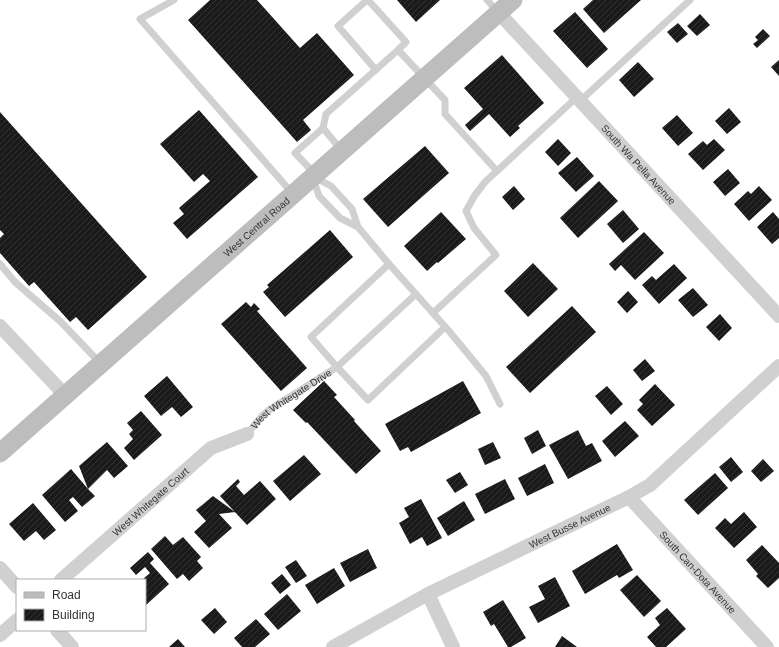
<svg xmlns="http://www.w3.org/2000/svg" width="779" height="647" font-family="Helvetica,sans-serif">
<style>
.building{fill:url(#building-hatch)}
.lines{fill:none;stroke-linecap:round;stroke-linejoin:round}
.service{stroke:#d0d0d0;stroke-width:7}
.minor{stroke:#d0d0d0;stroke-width:14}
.secondary{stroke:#bdbdbd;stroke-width:19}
.labels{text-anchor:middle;stroke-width:4;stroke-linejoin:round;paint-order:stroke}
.street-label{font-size:10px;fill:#333;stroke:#fff}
</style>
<defs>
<pattern id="building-hatch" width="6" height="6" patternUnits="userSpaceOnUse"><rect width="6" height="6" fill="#1a1a1a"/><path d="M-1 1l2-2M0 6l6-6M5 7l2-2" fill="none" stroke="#333"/></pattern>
</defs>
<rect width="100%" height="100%" fill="#fff"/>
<path class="building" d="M210,0h47l43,48 17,-15 37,42 -51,45 8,10 -14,12 -109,-122z
M397,0h43l-24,22z
M593,0h48l-37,33 -21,-24z
M575,12l33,37 -21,19 -34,-37z
M700,14l10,11 -13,11 -10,-10z
M678,23l10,11 -11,9 -10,-11z
M763,29l7,7 -13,12 -4,-4 5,-4 -3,-3z
M502,55l42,48 -26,23 2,2 -10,9 -21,-23 -19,17 -5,-6 18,-16 -19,-21z
M779,60v16l-8,-9z
M638,62l16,17 -20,18 -15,-17z
M729,108l12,14 -14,12 -12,-13z
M199,110l59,67 -71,62 -14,-16 11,-9 -5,-6 31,-27 -7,-7 -9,8 -34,-38z
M0,112l147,165 -59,53 -12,-13 -6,5 -36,-40 -5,4 -29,-33v-15l4,-4 -4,-4z
M677,115l16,18 -15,13 -16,-18z
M558,139l13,14 -13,13 -13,-14z
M714,139l11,11 -22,20 -15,-16 15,-13 4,4z
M425,146l24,27 -61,54 -25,-28z
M577,157l17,19 -18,16 -18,-19z
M728,169l12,14 -15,13 -12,-14z
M599,181l19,20 -40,37 -18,-20z
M514,186l11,13 -12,11 -11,-13z
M759,186l13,14 -23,21 -15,-17 14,-13 3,3z
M623,210l16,19 -16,14 -16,-19z
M441,212l25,27 -28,24 -1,-1 -10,9 -23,-25z
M773,212l6,7v19l-7,6 -15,-17z
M330,230l23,27 -68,60 -22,-25 6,-5 -2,-2z
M644,232l20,21 -29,27 -14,-15 -6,6 -6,-7z
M533,263l25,26 -30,28 -24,-26z
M674,264l13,14 -28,26 -17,-19 10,-9 4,4z
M693,288l15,17 -15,12 -15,-17z
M628,291l10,11 -11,11 -10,-11z
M246,302l5,5 3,-4 6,6 -3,2 50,57 -26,23 -60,-67z
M572,306l24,26 -66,61 -24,-26z
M720,314l12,14 -13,13 -13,-14z
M645,359l10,12 -13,10 -9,-11z
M167,376l26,31 -12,10 -9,-10 -11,9 -17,-20z
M324,381l13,14 -3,2 21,23 -1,1 27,30 -25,23 -49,-52 -1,1 -13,-13z
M463,381l18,32 -70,39 -3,-5 -8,4 -15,-27z
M655,384l20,21 -23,21 -15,-16 6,-6 -4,-4z
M607,386l16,18 -12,11 -16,-19z
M141,411l21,24 -28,25 -10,-12 9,-9 -4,-5 4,-4 -6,-7z
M625,421l14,15 -24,21 -13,-16z
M538,430l8,16 -14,8 -8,-16z
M578,430l8,16 6,-3 10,18 -34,18 -19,-34z
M107,442l21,24 -14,12 -7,-8 -19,19 7,7 -13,11 -9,-10 -4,3 9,11 -13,11 -23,-27 29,-26 17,20 -9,-23z
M493,442l8,16 -16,7 -7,-16z
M304,455l17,19 -31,27 -17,-20z
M731,457l12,15 -12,10 -12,-15z
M763,459l11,12 -13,11 -10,-11z
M545,464l9,19 -27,13 -9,-18z
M460,472l8,13 -13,8 -9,-13z
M715,473l13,15 -30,27 -14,-15z
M238,479l2,3 -4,4 8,9 16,-14 16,18 -29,26 -27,-29z
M505,479l10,20 -30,15 -10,-20z
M213,496l22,16 -16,2 13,14 -23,20 -15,-16 12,-11 -10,-11z
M421,499l21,39 -15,8 -5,-9 -12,7 -11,-21 10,-6 -5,-9z
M464,501l11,19 -27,16 -11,-18z
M33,503l23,27 -12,10 -8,-9 -12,10 -15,-17z
M744,512l13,15 -23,21 -19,-20 10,-10 6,6z
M165,536l8,9 10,-8 18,20 -4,4 6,7 -14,13 -6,-7 -6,5 -26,-30z
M617,544l16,26 -14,8 -2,-3 -32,19 -13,-23z
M762,545l17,18v15l-11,10 -12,-12 2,-2 -12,-14z
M368,549l9,19 -27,14 -10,-19z
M148,552l6,7 -4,4 19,21 -24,22v-26h-3l8,-7 -5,-6 -9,8 -6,-7z
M296,560l11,16 -11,7 -11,-16z
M334,568l11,18 -28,18 -12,-19z
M282,574l9,11 -11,9 -9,-11z
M637,575l24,26 -17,16 -24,-27z
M555,577l15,29 -32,17 -9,-16 16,-8 -7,-13z
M287,594l14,17 -23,19 -14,-16z
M503,600l23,38 -15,9h-3l-14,-23 -3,2 -8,-14z
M215,608l12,14 -13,12 -13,-14z
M667,608l19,21 -20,18h-10l-9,-10 13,-12 -5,-7z
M256,619l14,15 -15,13h-13l-8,-9z
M562,636l15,11h-22z
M178,639l7,8h-16z"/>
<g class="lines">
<g class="service">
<path d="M174,0l-34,19 153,175"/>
<path d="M367,0l-29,26 38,44"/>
<path d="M368,0l38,42 -8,8 47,50v14l52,57"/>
<path d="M487,0l12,13"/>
<path d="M580,101l110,-101"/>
<path d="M342,151l-19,-23 3,-14 72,-64"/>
<path d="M315,174l-20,-21 28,-25"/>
<path d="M314,177l17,9 21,23 6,18 31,37 60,67 37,45 14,28"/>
<path d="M313,178l6,18 21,22 18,9"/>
<path d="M0,264l15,18 46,40 40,42"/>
<path d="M389,264l-78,73 26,30 31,33 77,-73"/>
<path d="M433,313l63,-58 -22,-27 -8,-17 9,-16 10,-13 92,-85"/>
<path id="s1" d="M247,434l15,-18 7,-6 68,-43 79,-73"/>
</g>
<g class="minor">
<path id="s2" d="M499,13l280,303"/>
<path d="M0,326l65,69"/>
<path id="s3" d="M629,497l138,150"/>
<path d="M0,568l17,19"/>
<path id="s4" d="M61,580l150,-132 36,-14"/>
<path d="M428,594l25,53"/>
<path d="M57,630l15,17"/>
<path d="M0,635l17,-15"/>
<path id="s5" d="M333,647l95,-53 201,-97 21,-12 129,-119"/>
</g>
<path class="secondary" id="s6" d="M0,453l513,-453"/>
</g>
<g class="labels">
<g class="street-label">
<text dy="4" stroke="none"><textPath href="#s2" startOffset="206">South Wa Pella Avenue</textPath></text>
<text dy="4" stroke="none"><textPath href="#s6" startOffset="342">West Central Road</textPath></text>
<text dy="4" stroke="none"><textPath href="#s1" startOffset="57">West Whitegate Drive</textPath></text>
<text dy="4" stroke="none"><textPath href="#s4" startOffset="119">West Whitegate Court</textPath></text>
<text dy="4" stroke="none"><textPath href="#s5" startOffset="266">West Busse Avenue</textPath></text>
<text dy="4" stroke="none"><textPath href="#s3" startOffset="102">South Can-Dota Avenue</textPath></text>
</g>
</g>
<rect x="16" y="579" width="130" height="52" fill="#ffffff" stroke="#adadad"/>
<rect x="24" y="592" width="20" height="6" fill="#bdbdbd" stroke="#adadad"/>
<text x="52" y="599" font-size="12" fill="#333333">Road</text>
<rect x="24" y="609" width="20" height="12" fill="url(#building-hatch)" stroke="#adadad"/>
<text x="52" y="619" font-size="12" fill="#333333">Building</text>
</svg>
